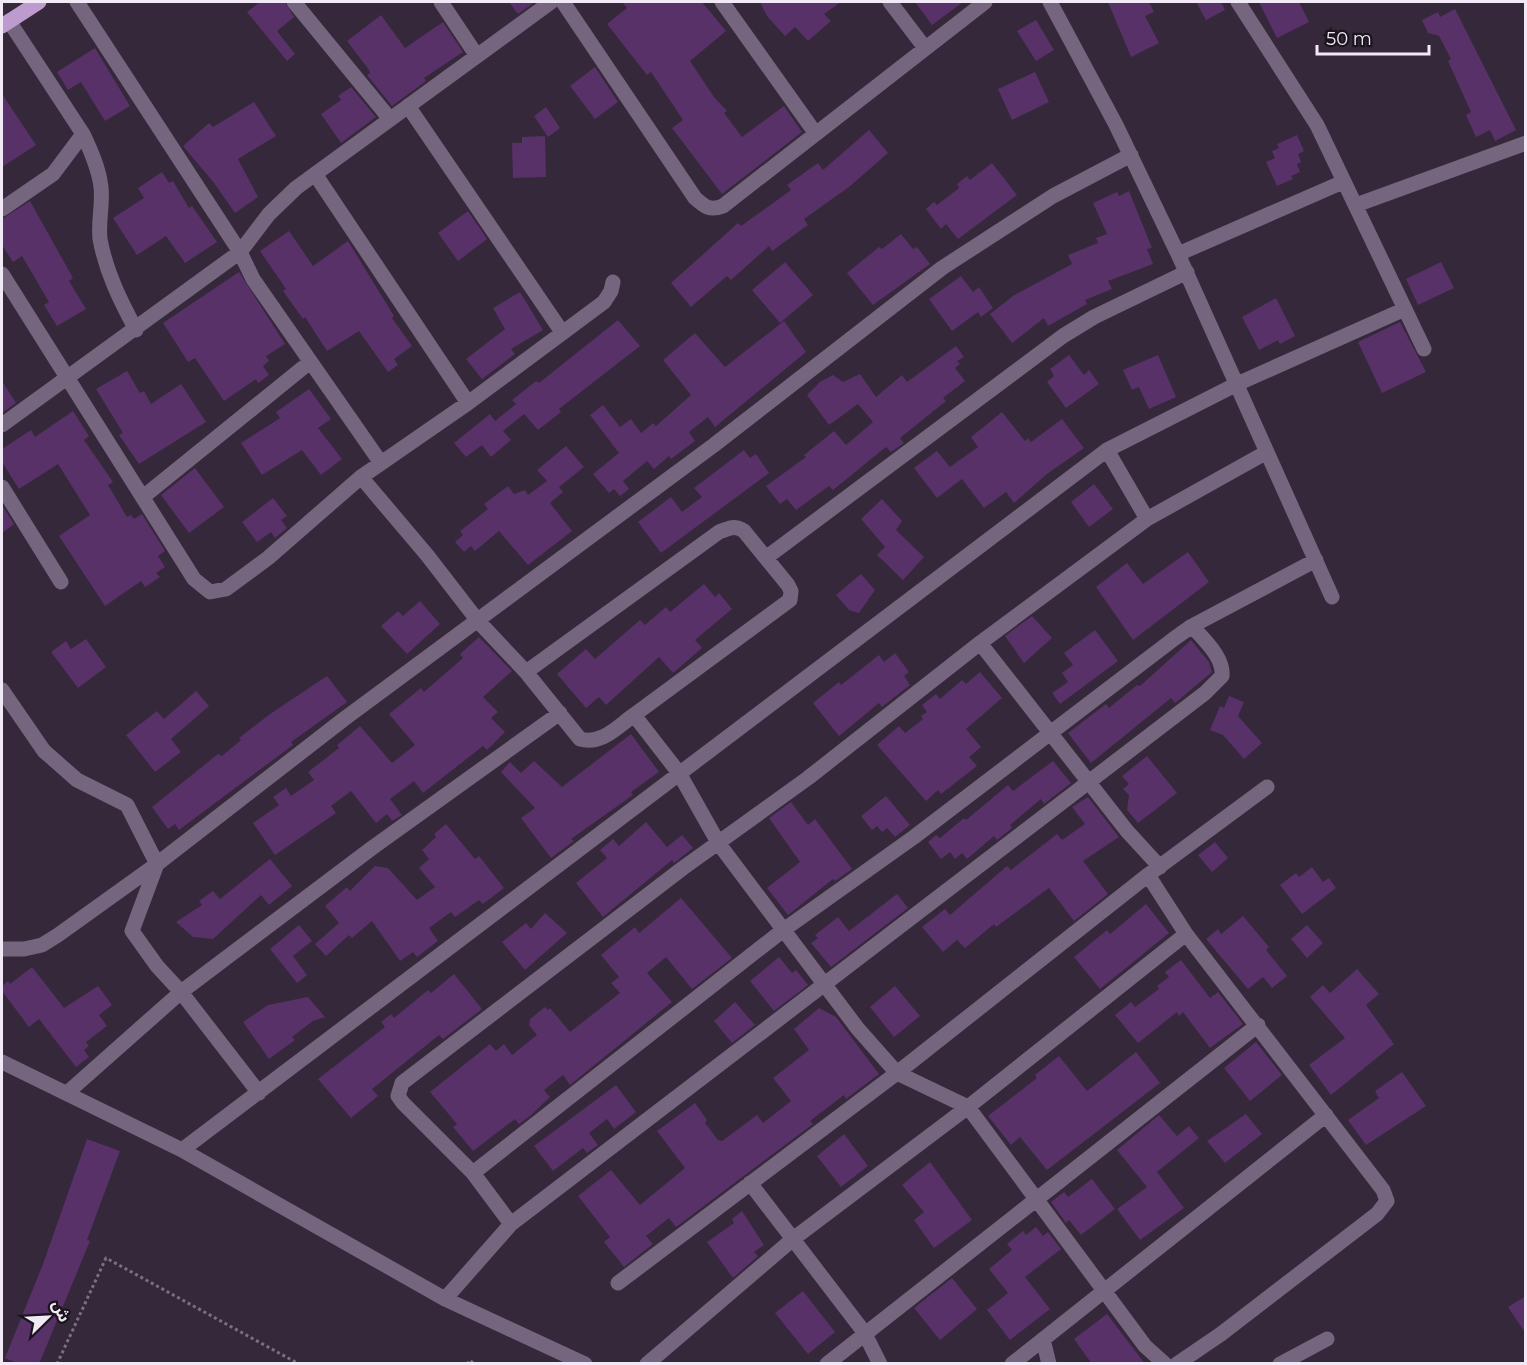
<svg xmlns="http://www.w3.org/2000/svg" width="1527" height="1365" font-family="Montserrat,'Noto Sans Arabic',sans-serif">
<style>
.building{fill:#573167}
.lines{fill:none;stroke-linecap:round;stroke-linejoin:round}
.path{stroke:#7b7080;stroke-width:3;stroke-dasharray:3 3;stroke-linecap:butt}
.minor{stroke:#76657e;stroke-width:15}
.major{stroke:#be9bcf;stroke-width:15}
</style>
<rect width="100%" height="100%" fill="#35283b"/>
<path class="building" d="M260,2h25l9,15 -17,14 18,23 -8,7 -40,-49z
M509,2h26l-17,12z
M622,2h80l24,29 -36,30 24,36 13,14 -3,2 18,24 42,-31 18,26 -80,62 -50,-66 11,-8 -32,-48 -4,3 -40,-51 20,-16z
M760,2h81l-17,12 7,7 -23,20 -13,-14 -10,9 -18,-20z
M915,2h48l-31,23z
M1108,2h41l5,10 -9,4 14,27 -28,14z
M1196,2h25l4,8 -19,10z
M1259,2h40l10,20 -32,16z
M1455,9l61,121 -21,11 -5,-11 -14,7 -10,-22 5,-3 -23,-51 3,-2 -12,-23 -11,-3 -6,-13 16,-8 2,5z
M381,15l24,33 38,-26 20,30 -39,26 2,3 -34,25 -25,-31 3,-2 -1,-3 -22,-29z
M1036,20l18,30 -18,11 -19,-30z
M95,48l35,58 -25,15 -24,-39 -13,8 -11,-18z
M595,67l23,35 -23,17 -25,-33z
M1035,72l14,30 -37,18 -14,-31z
M351,87l25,30 -35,26 -20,-29 20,-14 -3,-4z
M2,94l34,51 -34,22z
M254,102l22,34 -38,23 20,38 -23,16 -21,-30 -31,-37 26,-23 4,4z
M546,107l14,21 -12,9 -14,-21z
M869,130l19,23 -39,34 -45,32 4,6 -36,26 -3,-5 -38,34 -4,-4 -36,31 -20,-24 67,-60 3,3 50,-36 -4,-5 31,-22 5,7z
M1297,135l7,16 -6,3 3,8 -4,2 3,8 -9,4 2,3 -16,7 -11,-24 9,-4 -3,-7 7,-3 -2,-4z
M545,136l1,41 -33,1 -1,-35h10v-6z
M992,163l25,32 -59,44 -12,-15 -5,5 -15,-20 8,-7 3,3 22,-17 -2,-4 10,-8 3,4z
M162,172l7,11 4,-2 16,27 3,-2 25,36 -32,21 -19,-27 -29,19 -24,-37 31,-20 -6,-10z
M1129,191l23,57 -5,1 6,15 -45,17 4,8 -27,11 2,4 -39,22 -4,-8 -32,25 -22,-29 23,-18 59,-32 -4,-9 30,-12 -2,-5 11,-4 -14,-31 24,-11 2,4z
M30,201l43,77 -4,3 17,28 -29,17 -13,-21 5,-3 -27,-46 -9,6 -11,-17v-26z
M468,211l19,28 -29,22 -20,-28z
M289,231l24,35 35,-25 46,75 -2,2 20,28 -18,13 4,6 -10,7 -29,-41 -32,20 -22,-34 -2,2 -20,-28 3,-2 -26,-38z
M901,234l12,15 4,-2 13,17 -57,41 -26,-32 32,-26 3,2z
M785,262l28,33 -33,28 -28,-33z
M1441,262l13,26 -36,17 -12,-26z
M239,272l46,72 -19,12 3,5 -6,5 6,9 -11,8 -2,-4 -32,22 -29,-43 -7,4 -25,-39z
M961,276l12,16 6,-5 14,21 -12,9 -3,-5 -26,19 -23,-32z
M520,292l23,38 -32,19 4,5 -33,25 -16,-20 39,-30 -12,-21z
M1276,298l19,38 -15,8 -2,-4 -19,10 -17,-33z
M618,320l22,26 -81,63 2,3 -23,18 -14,-16 -21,17 8,9 -20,17 -9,-12 -16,12 -12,-14 36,-29 5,7 21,-17 -4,-4 24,-19 3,2z
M784,321l22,31 -91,75 -7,-10 -19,15 6,9 -24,18 -2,-3 -15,13 -7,-8 -24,20 6,8 -9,7 -6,-7 -5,4 -16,-19 26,-21 -29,-38 13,-10 17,22 11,-8 10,14 12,-10 3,3 35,-31 -28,-35 32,-27 30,34z
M1400,322l26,50 -44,21 -24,-51z
M956,346l8,11 -7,4 3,3 -5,4 10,13 -22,17 3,3 -46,37 4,5 -13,9 -5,-5 -53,43 -4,-4 -33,24 -9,-11 -7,5 -14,-18 40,-29 -2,-2 30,-24 12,14 27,-23 -15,-18 -29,21 -22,-30 13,-13 13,-7 10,7 17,-8 16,23 26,-22 5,7z
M1069,355l15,20 5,-5 10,14 -33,24 -19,-26 7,-6 -4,-7z
M1158,355l18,42 -27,12 -10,-22 -7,3 -9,-20z
M127,371l13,22 4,-2 7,13 30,-20 25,38 -67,42 -20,-29 4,-2 -27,-44z
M2,381l14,22 -14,10z
M309,389l22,30 -13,9 24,31 -21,16 -19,-25 -40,25 -21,-32 39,-25 -4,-6z
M73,411l16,25 -5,4 29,42 -5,3 19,32 4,-2 3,4 8,-5 23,37 -7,5 7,11 -9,6 4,4 -15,10 -4,-6 -36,25 -46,-70 31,-21 -32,-51 -39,25 -17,-27v-13l29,-19 4,7z
M1002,412l23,29 3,-3 3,4 31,-23 22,29 -37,26 -33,29 -8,-11 -22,16 -22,-29 -25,19 -23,-30 23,-17 13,16 28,-20 -7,-10z
M566,446l18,21 -25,20 4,5 -13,11 22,28 -44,34 -29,-34 -24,20 -4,-5 -7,6 -9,-10 8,-7 -3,-4 28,-22 -4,-5 24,-18 6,8 11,-4 3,5 19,-14 -10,-11z
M744,450l6,8 6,-4 13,19 -108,80 -23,-31 33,-25 11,15 20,-15 -8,-9z
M195,468l29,39 -35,26 -28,-38z
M1094,484l19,25 -24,18 -18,-25z
M273,498l14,18 -6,4 6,8 -12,10 -4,-6 -14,10 -15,-20z
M882,499l20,22 -6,9 28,27 -21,23 -26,-25 8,-8 -24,-28z
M2,505l12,19 -12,9z
M1188,552l21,30 -76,58 -37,-53 31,-24 16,21z
M861,574l14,16 -16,23 -10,-3 -13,-15z
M704,584l11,13 4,-4 13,16 -37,31 7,8 -29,25 -14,-16 -53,48 -7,-8 -13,11 -29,-34 29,-25 9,10 45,-39 5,5 21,-18 4,5z
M420,601l20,23 -33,30 -26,-28 17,-15 5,5z
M1032,616l20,22 -28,25 -19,-27z
M1095,630l23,31 -58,43 -8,-11 16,-11 -6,-9 11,-8 -9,-12z
M479,637l33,34 -29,26 15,15 -7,6 14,14 -18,18 -4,-4 -60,47 -9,-12 -24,18 12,16 -10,6 -5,-7 -11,9 -25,-32 -20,15 5,7 -61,42 -22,-32 26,-18 -6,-8 13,-9 5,8 23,-16 -6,-8 31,-24 -2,-3 23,-19 32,37 23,-18 -26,-31 32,-26 3,4 39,-34 -3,-4z
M86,639l20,28 -28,21 -27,-36 15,-11 5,8z
M1191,640l18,22 3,10 -37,31 -4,-5 -80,65 -23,-30 38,-29 3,4 28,-23 3,1z
M895,653l14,19 -5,4 6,9 -28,22 -3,-4 -40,33 -26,-33 26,-21 2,3 38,-30 5,7z
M980,672l22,26 -36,31 15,18 -12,10 8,9 -36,28 -3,-4 -12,11 -49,-56 22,-19 6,7 18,-14 -2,-3 6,-4 -5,-7 14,-11 4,5 22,-19 4,4z
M327,676l20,26 -56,40 2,3 -114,85 -4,-6 -7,5 -16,-22 66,-53 4,2 19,-16 -2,-2 31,-24z
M196,691l13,15 -38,33 10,13 -26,20 -29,-37 31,-24 7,8z
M1229,696l15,6 -6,14 24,27 -18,16 -21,-24 -13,-5 10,-24 4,2z
M631,734l28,38 -28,20 2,3 -62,44 3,2 -23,17 -30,-40 14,-10 -34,-36 9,-10 11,11 13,-12 28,26z
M1147,756l30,37 -39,30 -11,-13 2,-15 -6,-6 6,-5 -7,-8z
M1053,761l18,22 -27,21 -3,-5 -31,26 2,3 -15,12 -3,-4 -27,23 -5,-6 -7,6 -5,-7 -9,7 -13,-17 8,-7 4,3 24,-20 2,2 42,-35 5,6z
M886,796l24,29 -15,12 -8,-9 -5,4 -5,-6 -5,4 -11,-14z
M1088,797l31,40 -36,24 25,33 -34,27 -25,-33 -53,39 -2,-3 -29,24 -8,-8 -14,12 -21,-25 23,-18 5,6 57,-49 4,4 46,-36 5,6 23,-16 -13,-17z
M791,802l17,23 7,-6 37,50 -17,12 -2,-2 -45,36 -21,-27 33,-26 -31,-44z
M646,822l21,25 15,-12 11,13 -19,15 -2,-3 -69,57 -27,-34 31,-25 -7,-8 13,-11 6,7z
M446,824l29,35 4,-3 25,32 -21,16 -4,-4 -24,17 -4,-5 -22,16 9,13 -21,16 -4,-5 -13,9 -28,-40 -20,17 -3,-3 -23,21 -11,-12 24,-21 -14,-17 22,-19 3,4 25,-25 13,2 29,32 18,-13 -16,-19 10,-9 -7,-9 14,-13 -2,-3z
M1215,842l13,16 -16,14 -14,-17z
M270,859l22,27 -23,19 -8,-10 -48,44 -20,-2 -17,-15 26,-17 -3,-4 14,-10 7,8z
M1312,867l11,15 6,-4 7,10 -34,26 -22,-29 16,-12 3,4z
M897,894l11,14 -77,59 -20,-24 7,-5 -3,-3 23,-18 11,14z
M681,898l51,60 -40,31 -26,-32 -19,16 25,29 -102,83 -7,-10 -19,15 6,7 -20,19 -11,8 -4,-5 -42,32 -20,-24 4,-3 -27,-32 60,-48 6,7 8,-7 8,11 25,-20 -8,-10 1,-6 15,-12 3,3 2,-2 20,24 50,-39 -9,-10 8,-6 -18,-22 34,-28 4,6z
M1146,904l23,29 -69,56 -26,-32 33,-27 3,4z
M545,913l22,20 -42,37 -23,-28 24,-19 5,6z
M1243,916l26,31 -3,3 21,26 -15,12 -9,-11 -15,12 -42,-50 12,-10 3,5z
M299,925l13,16 -19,15 14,19 -10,8 -27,-34z
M1307,925l16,18 -16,15 -16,-19z
M779,957l13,16 4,-3 12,15 -34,26 -24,-30z
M1181,960l29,38 8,-6 25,32 -33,24 -27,-36 -4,4 -2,-4 -39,31 -23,-28 16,-13 4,5 24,-18 -2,-3 12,-9 -4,-5z
M32,967l32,41 34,-22 14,19 -13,10 8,11 -21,16 3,4 -5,4 5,7 -13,10 -37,-48 -10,8 -27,-36v-5l6,-5 2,3z
M1357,969l22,25 -13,11 28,39 -63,51 -22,-30 36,-27 -35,-41 13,-12 7,8z
M454,974l28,35 -39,30 -4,-4 -67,54 6,7 -27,22 -33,-39 67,-52 -4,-5 10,-8 3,4 34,-28 3,3z
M895,986l25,30 -26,21 -24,-30z
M308,997l17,20 -12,4 -21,16 3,3 -26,19 -26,-37 25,-17z
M735,1002l20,23 -23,18 -18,-22z
M819,1008l17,9 43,57 -33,25 -2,-4 -34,26 3,3 -137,103 -7,-9 -23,18 7,8 -29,23 -20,-25 6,-5 -32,-41 33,-26 29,35 45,-37 -28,-37 38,-28 12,17 -2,3 13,17 4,1 35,-26 6,8 28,-22 -18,-23 36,-28 -15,-21z
M1256,1042l26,33 -32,26 -26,-33z
M1136,1052l24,31 -113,87 -27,-33 -9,8 -23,-29 49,-38 -2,-3 24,-19 28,35z
M1402,1072l24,34 -60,39 -18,-25 31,-22 -4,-7z
M616,1085l20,27 -22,17 -7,-10 -18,14 9,12 -11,8 -4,-5 -30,23 -19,-25z
M1246,1114l16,20 -37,29 -18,-22z
M1159,1115l18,21 12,-10 10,12 -42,34 27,36 -44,32 -23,-31 30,-22 -30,-37z
M844,1134l24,32 -27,21 -24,-31z
M87,1139l33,12 -33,89 3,1 -51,123h-21l-13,-6 38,-94z
M930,1162l42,58 -38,28 -20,-28 10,-8 -22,-27z
M1092,1179l23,30 -34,26 -12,-15 -3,3 -15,-21 13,-10 4,5z
M742,1211l22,34 -10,7 4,4 -25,22 -26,-36 27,-19 -2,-4z
M1036,1227l7,9 5,-4 13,17 -36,28 25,32 -40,31 -23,-30 21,-17 -19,-24 23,-19 -5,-6 16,-13 3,4z
M952,1278l25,31 -37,31 -26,-32z
M803,1291l32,41 -27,22 -33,-41z
M1526,1296v38l-18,-27z
M1107,1314l26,34 12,16h-53l-18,-25z"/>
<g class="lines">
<path class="path" d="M57,1364l49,-106 193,106
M467,1364l3,-4 4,4"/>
<path class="minor" d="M77,2l163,250 13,27 128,184
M294,2l96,117
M441,2l36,54
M563,2l132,196c10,9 15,13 28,8l262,-204
M722,2l94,132
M890,2l35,46
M1050,2l66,123 62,129 154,343
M1238,2l79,123 107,224
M408,106l154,226
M83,134c8,17 16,35 18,53 2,17 -3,35 -1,52 6,33 20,61 36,91
M315,174l153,229
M1356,205l170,-62
M2,209l51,-35 30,-40 -74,-113
M1178,254l165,-72
M2,274l192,305 16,13 16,-3 42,-31 93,-81 107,-74 136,-101 7,-11 2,-9
M2,425l238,-173 29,-38 27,-26 255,-186
M1107,450l40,69
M361,477l66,78 51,66 48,51 54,67c22,6 37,-12 54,-24l45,58 40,71 139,185 39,44 71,34 177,239 20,18
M2,487l59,95
M143,497l167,-135
M767,557l296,-221 31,-19 93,-45
M980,643l147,188 33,36
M526,672l193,-140c10,-4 15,-7 25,-1l44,54 3,6 -1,9 -156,115
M2,690l42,61 33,29 50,25 30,59 -25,67 25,35 24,26 78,101
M1148,875l38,59 197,256 4,11 -10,13 -156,120 -44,30
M2,949h22l18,-4 16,-10 99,-71 187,-145 370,-274 228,-177 111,-72 78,-41
M2,1062l180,88 263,149 140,65
M67,1093l114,-101 191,-144 188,-135
M182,1150l925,-700 130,-66 168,-75
M473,1173l309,-242 132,-94 261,-199 17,-12 124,-66
M750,1183l114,149 16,32
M511,1224l-38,-51 -70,-70 -5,-7 4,-13 281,-215 125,-90 172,-135 167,-124 120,-67
M618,1283l279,-210 251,-198 119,-88
M445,1299l66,-75 694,-531 17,-17c2,-19 -19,-37 -30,-50
M1043,1339l6,25
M647,1364l146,-125 175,-132 218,-173
M827,1364l431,-339
M1012,1364l314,-249
M1280,1364l47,-25"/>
<path class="major" d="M2,26l37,-24"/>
</g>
<rect width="1527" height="1365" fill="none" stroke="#f1e9f5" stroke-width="6"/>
<g transform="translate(48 1317) rotate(66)" stroke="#1a141c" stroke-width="4.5" paint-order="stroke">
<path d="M0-4.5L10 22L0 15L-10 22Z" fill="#f1e9f5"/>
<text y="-9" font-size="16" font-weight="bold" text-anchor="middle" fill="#f1e9f5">ش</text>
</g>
<path d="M1317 45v9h112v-9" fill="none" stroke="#f1e9f5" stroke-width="3"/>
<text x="1326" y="45" font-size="18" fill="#f1e9f5" stroke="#1a141c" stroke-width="4.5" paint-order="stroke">50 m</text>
</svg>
